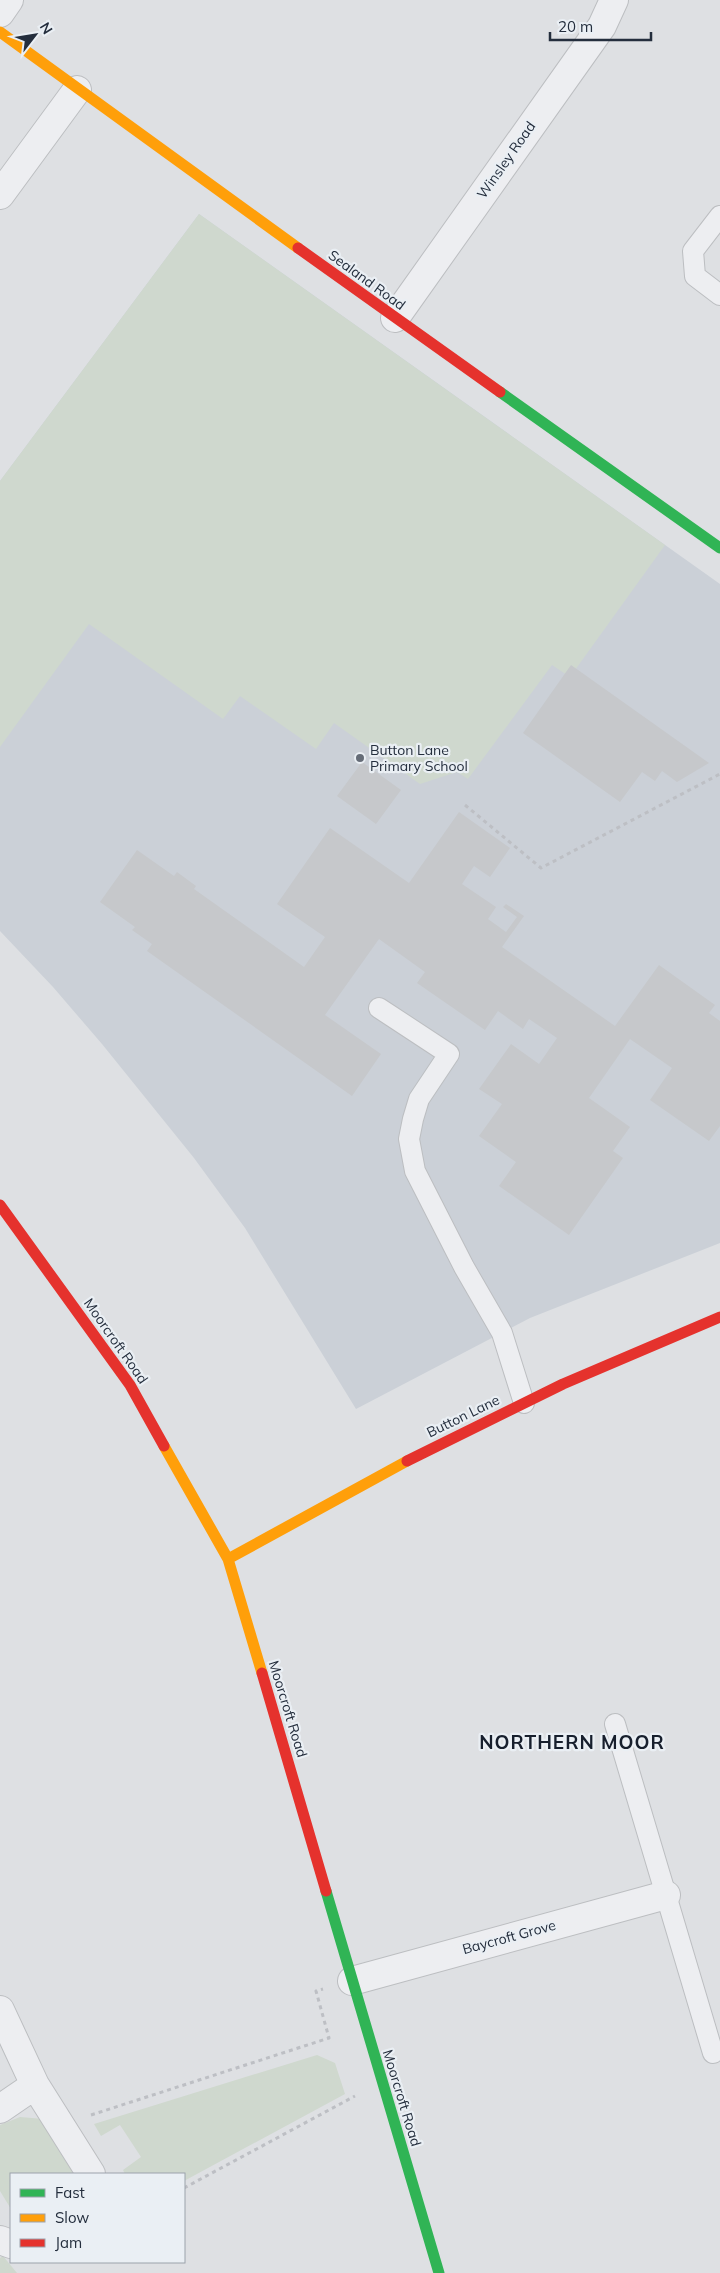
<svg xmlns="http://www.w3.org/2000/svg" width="720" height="2273" font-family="Mulish,sans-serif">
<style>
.built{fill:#cbd0d7}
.green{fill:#cfd8ce}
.building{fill:#c6c8cb}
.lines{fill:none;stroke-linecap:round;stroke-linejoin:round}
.lane-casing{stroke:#bcbec1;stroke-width:22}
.street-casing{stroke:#bcbec1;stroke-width:30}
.path{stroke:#bdbfc4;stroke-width:3;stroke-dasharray:4 4;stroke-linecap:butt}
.lane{stroke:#edeef1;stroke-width:20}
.street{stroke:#edeef1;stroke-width:28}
.fast{stroke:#30b455;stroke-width:11}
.slow{stroke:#ff9f0a;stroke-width:11}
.jam{stroke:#e5322d;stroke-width:11}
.poi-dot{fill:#656c77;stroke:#eaeff4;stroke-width:2}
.labels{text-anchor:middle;stroke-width:4.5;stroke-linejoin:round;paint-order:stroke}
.street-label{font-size:14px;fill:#242e3d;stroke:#eaeff4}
.poi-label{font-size:14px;fill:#242e3d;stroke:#eaeff4;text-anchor:start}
.district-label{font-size:19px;font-weight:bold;letter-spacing:1px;fill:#171f2d;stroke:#eaeff4}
</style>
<rect width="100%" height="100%" fill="#dee0e3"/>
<path class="built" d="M199,214l521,370v659l-190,75 -174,91 -111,-181 -51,-70 -92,-114 -49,-57 -53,-56v-450z"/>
<path class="green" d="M199,214l466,331 -95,132 -18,-12 -84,114 -11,-7 -37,12 -86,-61 -18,26 -76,-53 -17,23 -134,-95 -89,123v-266z
M317,2055l18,8 10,31 -161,87v-7h-59l-2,-4 18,-13 -21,-32 -19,11 -7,-12z
M20,2117l24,2 38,55h-71v35l-11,-18v-66z
M3,2256l14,17h-17v-15z"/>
<path class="building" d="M571,665l138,98 -32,19 -15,-11 -7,10 -13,-9 -22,30 -97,-69z
M362,762l39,28 -25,34 -39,-28z
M459,812l51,36 -20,29 -16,-11 -12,18 34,23 -8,12 18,13 11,-15 -14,-10 3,-3 18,12 -22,31 113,79 44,-61 56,40 -6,8 11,8v105l-11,15 -59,-41 22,-32 -42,-29 -41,59 41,29 -17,24 10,7 -54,77 -70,-49 17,-24 -37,-26 23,-32 -23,-15 32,-45 28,20 18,-26 -28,-19 -6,10 -25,-18 -13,19 -68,-47 8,-11 -46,-33 -54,76 56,39 -29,42 -205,-145 5,-7 -20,-14 3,-3 -35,-25 37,-52 37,26 3,-4 19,14 -2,3 110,78 21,-30 -48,-33 53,-76 79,55z"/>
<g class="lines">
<defs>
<path id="lane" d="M720,216l-27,35 2,25 25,19
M379,1008l70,46 -30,45 -6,20 -4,20 6,32 49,96 38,66 22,70
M615,1724l98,329"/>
<path id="street" d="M0,13l9,-13
M0,195l77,-105
M395,318l207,-292 12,-26
M352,1981l314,-86
M0,2010l35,75 56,89
M0,2109l35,-24
M0,2240l11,4"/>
</defs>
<use href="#lane" class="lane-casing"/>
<use href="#street" class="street-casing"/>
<path class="path" d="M465,805l76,63 179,-94
M91,2115l238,-77 -13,-47 7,-2
M184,2188l171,-92"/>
<use href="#lane" class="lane"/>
<use href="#street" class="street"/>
<path class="fast" d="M500,392l220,156
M326,1891l113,382"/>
<path class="slow" d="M0,32l298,216
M164,1446l64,113 34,114
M228,1559l179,-98"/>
<path class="jam" d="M298,248l202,144
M0,1205l130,180 34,61
M407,1461l156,-77 157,-67
M262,1673l64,218"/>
</g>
<circle class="poi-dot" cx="360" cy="758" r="5"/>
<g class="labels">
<g class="street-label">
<text transform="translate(506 160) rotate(-55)" y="5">Winsley Road</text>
<text transform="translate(367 280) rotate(36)" y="5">Sealand Road</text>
<text transform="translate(116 1341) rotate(55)" y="5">Moorcroft Road</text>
<text transform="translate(463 1416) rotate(-26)" y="5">Button Lane</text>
<text transform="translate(288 1709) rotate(73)" y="5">Moorcroft Road</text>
<text transform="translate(509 1937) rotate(-15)" y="5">Baycroft Grove</text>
<text transform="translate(402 2098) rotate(73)" y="5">Moorcroft Road</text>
</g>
<g class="poi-label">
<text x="370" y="755">Button Lane<tspan x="370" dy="16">Primary School</tspan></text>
</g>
<g class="district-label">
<text x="572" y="1749">NORTHERN MOOR</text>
</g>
</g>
<rect x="10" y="2173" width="175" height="90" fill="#eaeff4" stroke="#9ba2ab"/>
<rect x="20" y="2189" width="25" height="8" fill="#30b455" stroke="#9ba2ab"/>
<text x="55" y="2198" font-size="15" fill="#242e3d">Fast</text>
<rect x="20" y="2214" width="25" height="8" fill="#ff9f0a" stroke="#9ba2ab"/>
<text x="55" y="2223" font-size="15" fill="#242e3d">Slow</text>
<rect x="20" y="2239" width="25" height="8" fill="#e5322d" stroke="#9ba2ab"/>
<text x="55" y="2248" font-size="15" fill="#242e3d">Jam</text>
<g transform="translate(35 35) rotate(59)" stroke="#eaeff4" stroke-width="4" paint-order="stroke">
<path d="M0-4L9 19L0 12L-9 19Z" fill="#242e3d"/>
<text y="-8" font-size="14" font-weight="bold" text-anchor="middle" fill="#242e3d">N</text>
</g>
<path d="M550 32v8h101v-8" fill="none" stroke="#242e3d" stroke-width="2.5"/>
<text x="558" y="32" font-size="15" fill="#242e3d" stroke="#eaeff4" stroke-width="4" paint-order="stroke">20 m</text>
</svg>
